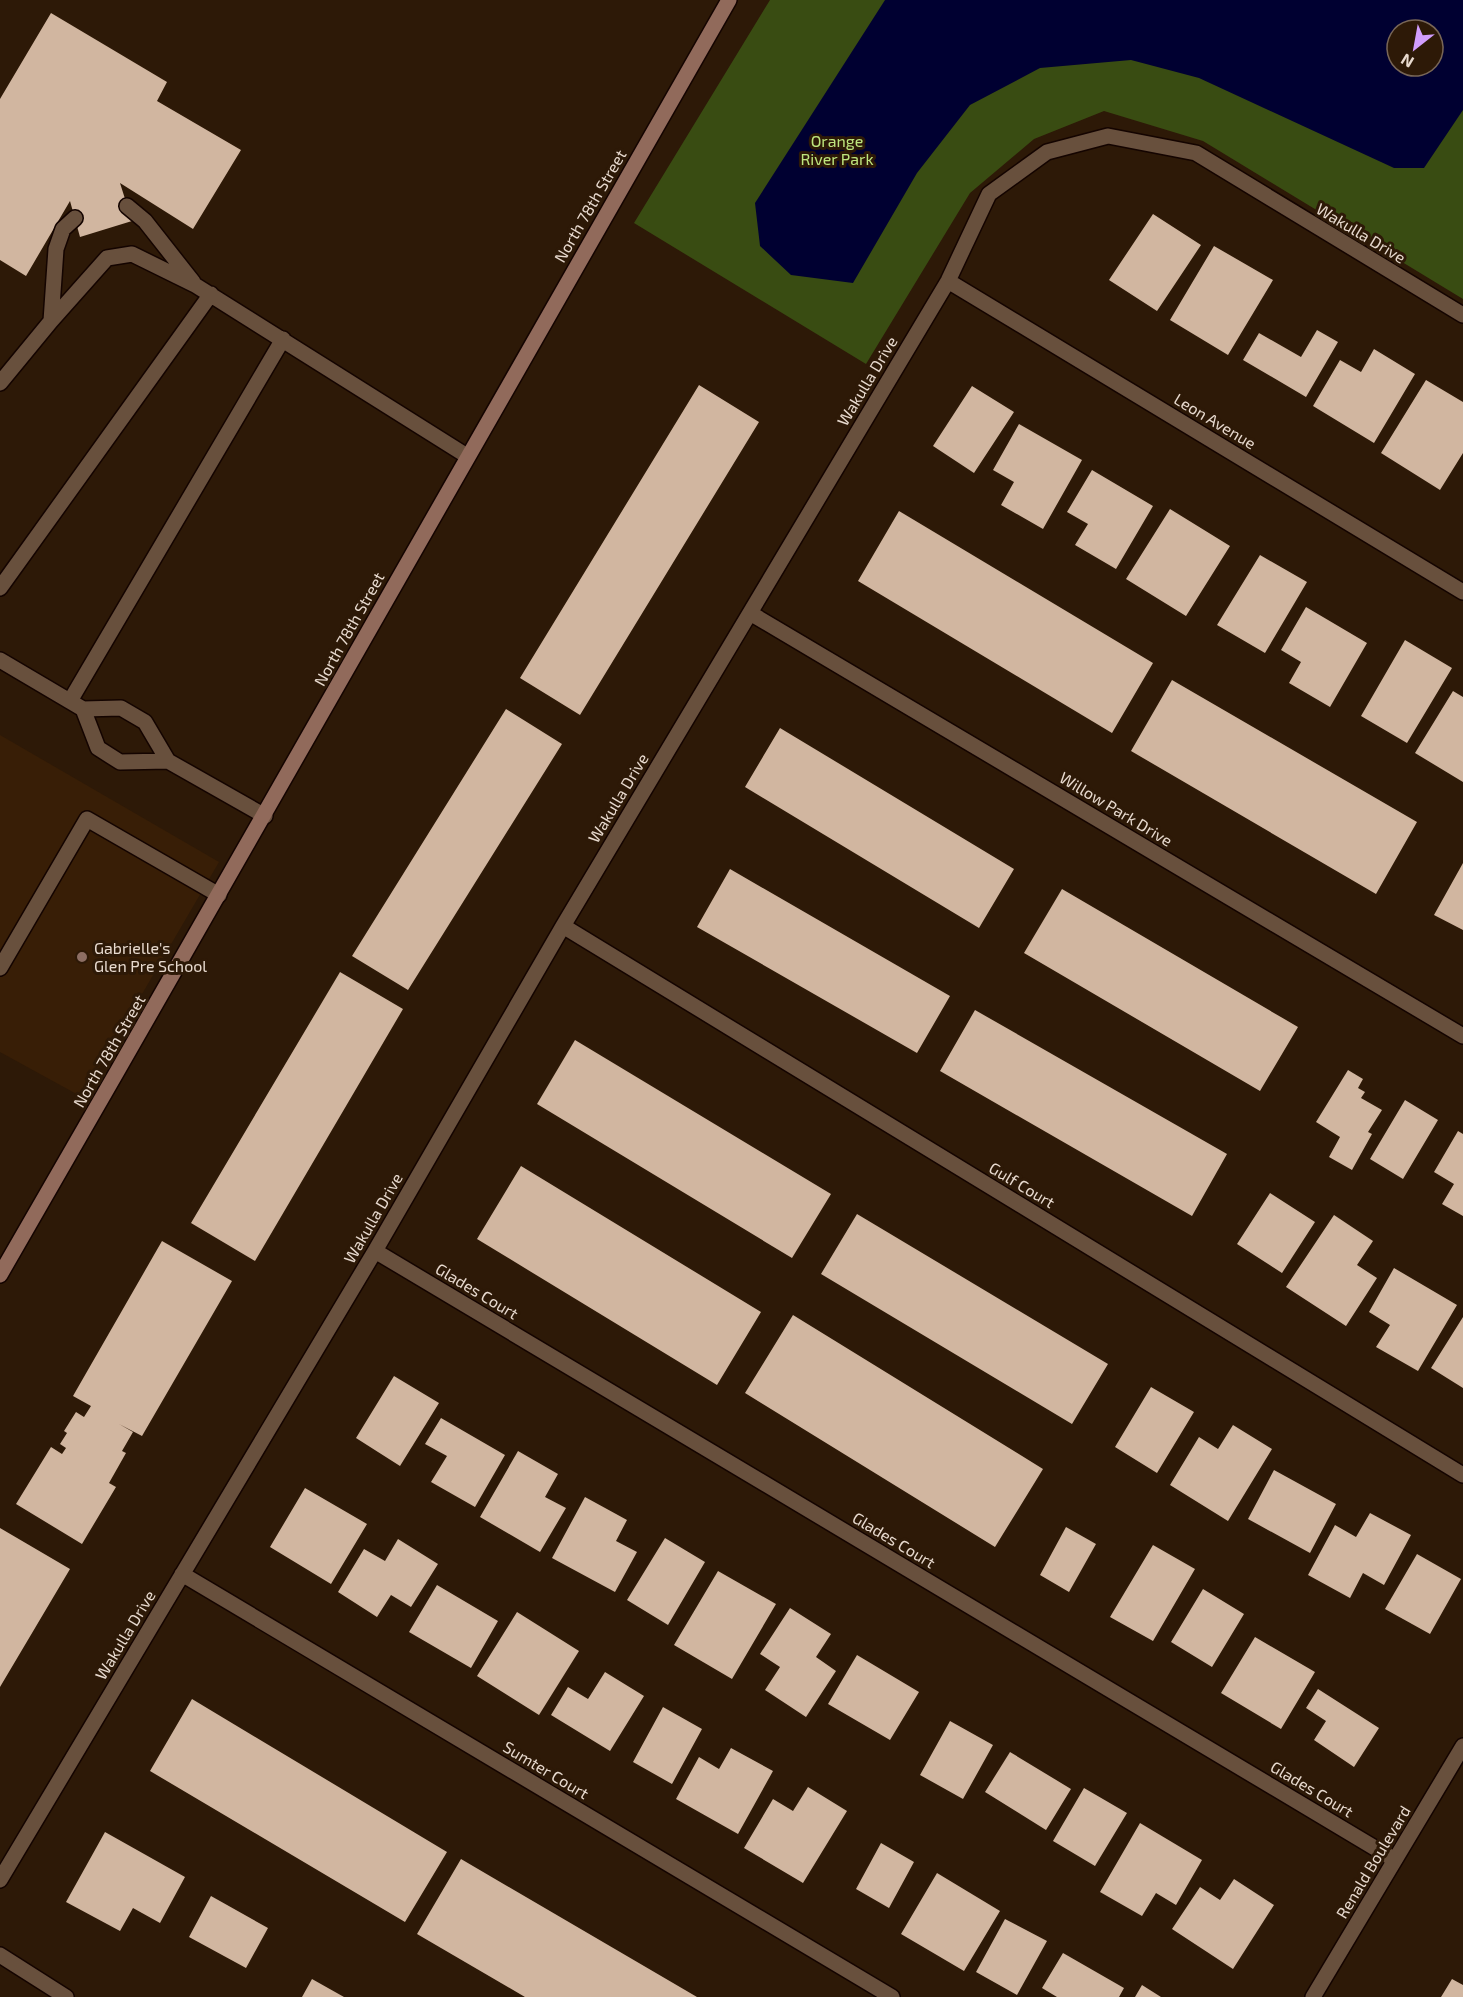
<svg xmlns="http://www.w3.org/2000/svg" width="1463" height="1997" font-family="'Exo 2',sans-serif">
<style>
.built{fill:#381e06}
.green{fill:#394c12;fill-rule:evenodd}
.water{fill:#000031;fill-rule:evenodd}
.building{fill:#d1b6a0}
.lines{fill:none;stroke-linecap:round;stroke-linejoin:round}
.lane-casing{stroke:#140400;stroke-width:18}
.street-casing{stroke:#140400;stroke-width:18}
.secondary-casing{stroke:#140400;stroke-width:18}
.lane{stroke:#68503d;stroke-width:15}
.street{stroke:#68503d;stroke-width:15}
.secondary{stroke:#916a5b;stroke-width:15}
.education-dot{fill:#8d6e63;stroke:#2d1907;stroke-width:2}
.labels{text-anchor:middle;stroke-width:6;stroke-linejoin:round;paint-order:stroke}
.park-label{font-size:16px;fill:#bee57e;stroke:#2d1907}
.street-label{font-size:16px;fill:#e8dacf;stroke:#2d1907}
.poi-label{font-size:16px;fill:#e8dacf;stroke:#2d1907;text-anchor:start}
</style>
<rect width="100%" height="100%" fill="#2d1907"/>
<path class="built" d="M0,735l219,127 -137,235 -82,-45z"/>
<path class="green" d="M770,0h693v299l-260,-158 -99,-30 -70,28 -64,54 -104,171 -232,-141zM1397,30h36v36h-36z"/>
<path class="water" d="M885,0h578v110l-39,58h-30l-195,-90 -68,-18 -91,8 -70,37 -53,68 -64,110 -62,-8 -31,-29 -5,-43zM1397,30h36v36h-36z"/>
<path class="building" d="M51,13l116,69 -10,19 84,49 -48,79 -73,-46 12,38 -52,16 -10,-36 -44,75 -26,-16v-161z
M1153,214l48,31 -44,66 -48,-31z
M1214,246l59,34 -45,75 -58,-35z
M1317,330l21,12 -32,55 -63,-37 16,-27 42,24z
M1374,349l41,25 -41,69 -61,-37 27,-46 21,12z
M1426,380l37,22v51l-23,37 -59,-37z
M699,385l60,37 -179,293 -60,-37z
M972,386l42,26 -40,61 -41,-27z
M1019,424l63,36 -39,69 -42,-24 13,-23 -21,-12z
M1092,470l61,36 -37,63 -41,-24 13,-21 -21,-12z
M1170,509l60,37 -44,70 -60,-37z
M899,511l254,152 -41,70 -254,-152z
M1260,555l47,27 -42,71 -48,-28z
M1306,607l61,36 -37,64 -41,-24 12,-21 -20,-12z
M1405,640l47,28 -45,75 -46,-27z
M1172,680l245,142 -41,72 -245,-143z
M1453,691l10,6v85l-48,-29z
M506,709l56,35 -154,246 -56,-34z
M780,728l234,141 -35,59 -234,-141z
M1463,863v67l-29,-15z
M730,869l220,127 -33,57 -220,-126z
M1062,889l236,138 -38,64 -236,-138z
M340,972l63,37 -148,252 -64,-38z
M975,1010l252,144 -35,62 -252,-145z
M575,1040l256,154 -39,64 -255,-154z
M1348,1070l15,9 -5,9 7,4 -4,6 21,12 -14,22 4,2 -20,36 -23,-13 11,-20 -24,-15z
M1405,1100l33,20 -35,59 -33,-20z
M1458,1131l5,3v82l-21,-12 12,-20 -20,-12z
M521,1166l240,146 -44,73 -240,-146z
M1270,1193l45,29 -33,51 -45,-29z
M857,1214l251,150 -36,60 -251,-150z
M1334,1215l39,26 -16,24 20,13 -31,48 -60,-39z
M162,1241l70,40 -90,155 -23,-12 14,8 -11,19 4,2 -17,30 7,4 -34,57 -66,-40 35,-57 11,7 4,-6 -6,-4 7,-11 -3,-2 12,-19 8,5 7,-11 -18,-10z
M1394,1268l63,37 -39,66 -42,-24 14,-22 -21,-13z
M793,1315l250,154 -48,78 -250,-154z
M1463,1317v71l-32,-20z
M394,1376l45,27 -39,63 -44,-28z
M1151,1387l43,25 -37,61 -42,-26z
M441,1418l64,37 -30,52 -44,-25 16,-26 -22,-12z
M1233,1425l39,24 -44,72 -58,-36 29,-48 19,12z
M518,1451l40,23 -13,23 21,11 -26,44 -60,-35z
M1274,1470l62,34 -26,49 -62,-34z
M305,1488l62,36 -36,60 -61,-37z
M585,1497l42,23 -11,21 21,11 -22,40 -63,-34z
M1370,1513l41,22 -27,50 -21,-12 -13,25 -42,-23 27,-50 21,12z
M1066,1527l30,17 -27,48 -29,-17z
M0,1528l70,41 -70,118z
M665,1538l40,24 -37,63 -41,-25z
M398,1539l40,25 -27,43 -20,-12 -14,22 -39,-25 26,-43 21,12z
M1153,1545l42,24 -42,72 -43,-24z
M1417,1554l44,25 -31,55 -45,-25z
M718,1571l58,33 -44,75 -58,-34z
M437,1585l61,36 -27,47 -62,-36z
M1203,1589l41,25 -32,53 -41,-25z
M790,1608l41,26 -15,23 20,14 -30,46 -41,-27 15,-23 -20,-13z
M517,1612l62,39 -40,64 -62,-39z
M1255,1637l60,35 -34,57 -60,-36z
M857,1655l62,37 -29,48 -62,-36z
M605,1672l39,24 -34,55 -59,-36 17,-28 20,12z
M1318,1689l61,39 -25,39 -40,-27 12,-19 -20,-13z
M192,1699l255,153 -42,70 -255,-151z
M663,1707l39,22 -30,55 -39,-22z
M950,1721l43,24 -30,54 -43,-24z
M731,1748l42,23 -35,63 -62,-35 23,-42 20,12z
M1010,1752l61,37 -25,41 -61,-38z
M808,1787l39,24 -44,72 -59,-35 29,-49 20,12z
M1084,1788l43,25 -32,53 -42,-25z
M1140,1823l62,37 -26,45 -20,-12 -14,23 -42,-24z
M105,1832l80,45 -25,46 -27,-15 -13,23 -54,-29z
M881,1843l33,19 -25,46 -33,-19z
M461,1859l183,107 53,31h-172l-108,-63z
M937,1873l63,38 -36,60 -63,-37z
M1234,1879l40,26 -41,64 -61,-40 28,-42 20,13z
M211,1896l57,32 -22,40 -57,-31z
M1005,1919l42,22 -30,54 -41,-23z
M1063,1953l61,35 -5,9h-62l-15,-9z
M312,1979l32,18h-42z
M1452,1979l11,6v12h-22z
M1142,1985l19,12h-26z"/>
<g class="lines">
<defs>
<path id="lane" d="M127,206l18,15 48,61
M51,321l5,-72 7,-20 12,-11
M0,383l51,-62 56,-63 25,-4 63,31 272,171
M0,588l211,-294
M0,660l83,49 15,39 22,14 48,-1 97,55
M70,701l213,-362
M83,709l38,-1 24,14 23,39
M0,968l87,-149 132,76"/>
<path id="street" d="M948,281l515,311
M750,613l713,423
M563,926l900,549
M375,1251l1020,609
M182,1574l710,423
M0,1880l375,-629 188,-325 385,-645 41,-87 58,-42 61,-16 88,17 267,162
M0,1955l66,42
M1313,1997l150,-251"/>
<path id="secondary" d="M0,1275c245,-424 485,-851 729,-1275"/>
</defs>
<use href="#lane" class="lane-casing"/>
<use href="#street" class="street-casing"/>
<use href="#secondary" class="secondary-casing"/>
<use href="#lane" class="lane"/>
<use href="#street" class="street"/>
<use href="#secondary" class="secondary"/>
</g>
<circle class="education-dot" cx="82" cy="957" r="6"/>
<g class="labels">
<g class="park-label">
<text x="837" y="147">Orange<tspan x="837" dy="18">River Park</tspan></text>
</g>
<g class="street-label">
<text transform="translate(590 206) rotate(-60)" y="6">North 78th Street</text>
<text transform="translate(1361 233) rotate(31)" y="6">Wakulla Drive</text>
<text transform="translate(867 381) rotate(-59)" y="6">Wakulla Drive</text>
<text transform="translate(1215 421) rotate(31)" y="6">Leon Avenue</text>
<text transform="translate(349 629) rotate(-61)" y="6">North 78th Street</text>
<text transform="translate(618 798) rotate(-59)" y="6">Wakulla Drive</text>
<text transform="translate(1116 809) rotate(31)" y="6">Willow Park Drive</text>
<text transform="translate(109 1051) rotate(-60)" y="6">North 78th Street</text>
<text transform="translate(1022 1185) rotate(31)" y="6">Gulf Court</text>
<text transform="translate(373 1218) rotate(-60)" y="6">Wakulla Drive</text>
<text transform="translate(477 1291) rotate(31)" y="6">Glades Court</text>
<text transform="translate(894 1540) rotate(31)" y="6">Glades Court</text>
<text transform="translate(125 1635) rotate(-59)" y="6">Wakulla Drive</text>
<text transform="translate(546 1770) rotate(31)" y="6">Sumter Court</text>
<text transform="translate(1312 1789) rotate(31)" y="6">Glades Court</text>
<text transform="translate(1373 1862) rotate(-59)" y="6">Renald Boulevard</text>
</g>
<g class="poi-label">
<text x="94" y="954">Gabrielle's<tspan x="94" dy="18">Glen Pre School</tspan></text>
</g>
</g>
<g transform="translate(1415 48) rotate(211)"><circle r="28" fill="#2d1907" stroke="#786657" stroke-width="1.5"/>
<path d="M0-4.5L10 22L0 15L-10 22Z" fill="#d19dfe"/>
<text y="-9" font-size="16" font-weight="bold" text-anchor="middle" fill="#e8dacf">N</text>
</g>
</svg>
